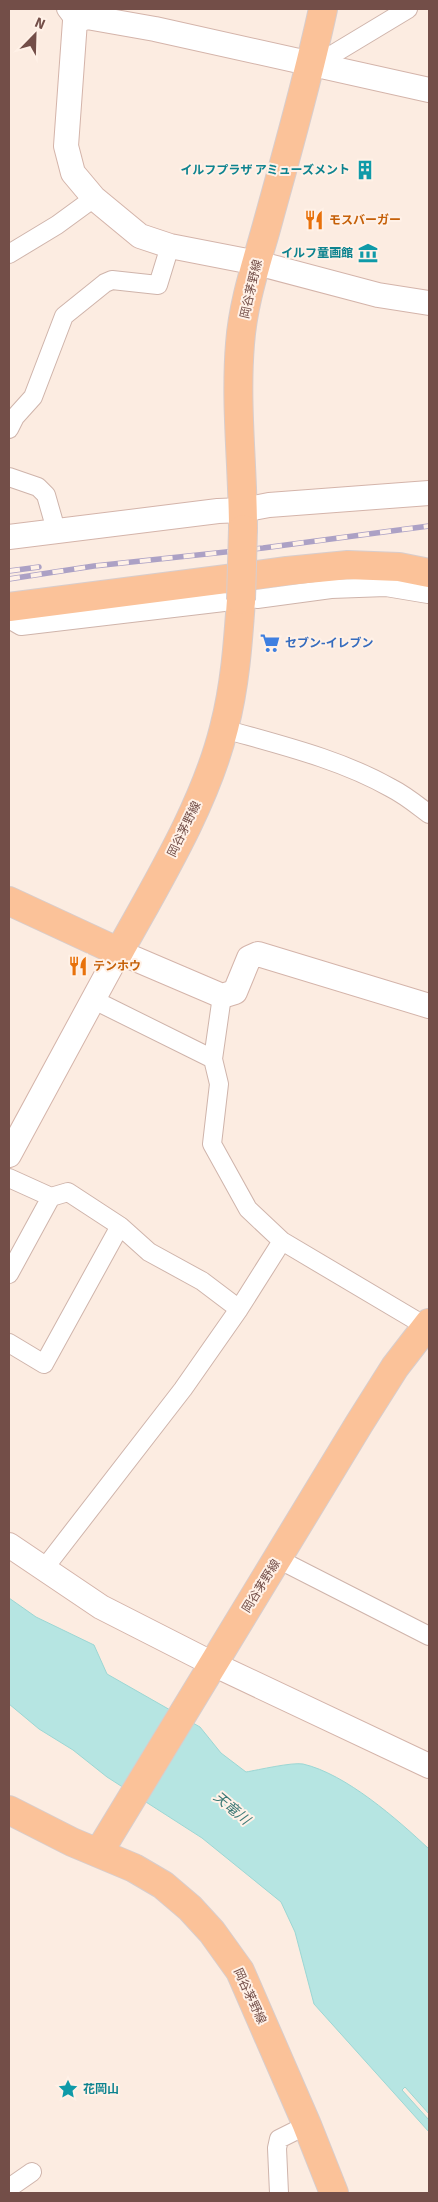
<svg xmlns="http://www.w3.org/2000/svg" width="438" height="2202" font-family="Signika,'Noto Sans JP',sans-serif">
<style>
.water{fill:#b6e5e2;stroke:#9cd7d4}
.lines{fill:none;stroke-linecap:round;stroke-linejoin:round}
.street-casing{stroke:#cfb4ab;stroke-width:20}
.secondary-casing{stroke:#d4b4aa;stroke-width:26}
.primary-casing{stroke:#d8cdcc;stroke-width:30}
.street{stroke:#fff;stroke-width:18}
.secondary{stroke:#fff;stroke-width:24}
.primary{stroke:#fbc299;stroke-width:28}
.rail-casing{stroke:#aca1c5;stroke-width:5.5}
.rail{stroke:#fff1e7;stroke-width:4;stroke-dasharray:11;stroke-linecap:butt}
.primary-bridge-casing{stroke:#d8cdcc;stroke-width:30;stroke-linecap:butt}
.primary-bridge{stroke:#fbc299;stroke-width:28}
.labels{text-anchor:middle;stroke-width:4;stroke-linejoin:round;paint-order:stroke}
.culture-label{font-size:12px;font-weight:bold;fill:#0d838f;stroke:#fff1e7;text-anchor:end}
.food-label{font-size:12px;font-weight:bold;fill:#c56008;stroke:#fff1e7;text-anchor:start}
.street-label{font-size:12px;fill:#734e48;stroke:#fff1e7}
.shop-label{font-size:12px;font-weight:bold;fill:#366cbe;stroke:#fff1e7;text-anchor:start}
.water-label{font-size:14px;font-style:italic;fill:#3c7976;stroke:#fff1e7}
</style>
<rect width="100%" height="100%" fill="#fcece1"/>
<path class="water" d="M9,1598l27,19 58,28 13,29 93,53 21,26 25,19c12,-2 46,-10 57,-8 43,10 94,55 126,85v265l-24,-27 -3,3 27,30v12l-115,-128 -19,-72 -14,-30 -79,-64 -95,-61 -34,-27 -34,-21 -30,-25z"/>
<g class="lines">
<defs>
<path id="street" d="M66,9l9,12
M311,65l24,-12 73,-44
M9,254l48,-29 37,-27
M9,429l6,-12 18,-20 31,-81 41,-33 7,-3 46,5 12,-39
M9,477l29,10 8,8 10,35
M257,599l74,-10 55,-2 42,7 1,-4
M9,619l12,7 203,-24
M224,729c56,16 116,30 167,59 14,7 26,17 38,26
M222,996l-9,63 6,25 -7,60 36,65 34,32 145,86
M92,999l121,60
M9,1178l42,19 17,-5 52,34 29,26 53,29 37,28
M9,1274l42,-77
M9,1343l35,21 76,-138
M278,1559l151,77
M43,1570l140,-181 56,-80 43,-68
M9,2188l23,-16
M279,2193l-2,-45 2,-9 28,-14"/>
<path id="secondary" d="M429,90l-274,-61 -68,-12 -12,4 -9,125 7,27 21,25 46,38 30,10 87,17 121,32 51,8
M9,537l209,-26 25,-1 26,-5 160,-12
M9,1155l110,-203 103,44 13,-4 14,-34 9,-4 171,52
M9,1545l92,62 112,57 216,102"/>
<path id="primary" d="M243,529c0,-61 -8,-124 -3,-185 3,-43 18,-85 29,-126 19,-69 39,-139 54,-209
M9,607l278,-36 61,-6 51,2 30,6
M9,901l110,51c38,-69 86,-147 105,-224 11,-42 14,-85 17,-128
M9,1810l63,32 62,26 29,17 27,23 22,24 28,39 67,154 27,68
M99,1852l260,-428 36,-57 34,-44"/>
</defs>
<use href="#street" class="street-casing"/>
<use href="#secondary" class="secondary-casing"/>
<use href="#primary" class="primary-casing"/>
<use href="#street" class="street"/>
<use href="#secondary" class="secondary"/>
<use href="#primary" class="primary"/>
<defs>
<path id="rail" d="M9,571l30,-4
M9,579l85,-13 169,-18 166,-22"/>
</defs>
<use href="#rail" class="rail-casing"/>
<use href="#rail" class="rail"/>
<defs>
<path id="primary-bridge" d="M241,600l2,-71"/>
</defs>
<use href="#primary-bridge" class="primary-bridge-casing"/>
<use href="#primary-bridge" class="primary-bridge"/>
</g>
<defs>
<symbol id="building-bare" viewBox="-9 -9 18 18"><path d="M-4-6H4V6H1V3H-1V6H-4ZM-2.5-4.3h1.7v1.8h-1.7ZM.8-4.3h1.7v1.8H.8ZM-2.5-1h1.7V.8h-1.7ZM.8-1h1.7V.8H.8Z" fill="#0f9aa8" stroke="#fff1e7" stroke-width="2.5" paint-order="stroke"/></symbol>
<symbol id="restaurant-bare" viewBox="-9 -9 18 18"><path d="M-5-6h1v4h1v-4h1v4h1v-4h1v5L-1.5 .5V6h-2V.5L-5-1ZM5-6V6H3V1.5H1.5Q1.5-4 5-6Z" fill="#e8710a" stroke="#fff1e7" stroke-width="2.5" paint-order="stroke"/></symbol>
<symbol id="museum-bare" viewBox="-9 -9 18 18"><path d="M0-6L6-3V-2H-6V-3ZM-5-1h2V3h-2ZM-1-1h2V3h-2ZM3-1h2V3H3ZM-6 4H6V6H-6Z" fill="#0f9aa8" stroke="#fff1e7" stroke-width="2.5" paint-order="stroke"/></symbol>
<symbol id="supermarket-bare" viewBox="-9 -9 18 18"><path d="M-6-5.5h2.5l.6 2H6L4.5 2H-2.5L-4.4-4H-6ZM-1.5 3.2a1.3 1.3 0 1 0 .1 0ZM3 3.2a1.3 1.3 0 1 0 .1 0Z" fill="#3f7fe0" stroke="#fff1e7" stroke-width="2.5" paint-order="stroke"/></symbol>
<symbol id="sight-bare" viewBox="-9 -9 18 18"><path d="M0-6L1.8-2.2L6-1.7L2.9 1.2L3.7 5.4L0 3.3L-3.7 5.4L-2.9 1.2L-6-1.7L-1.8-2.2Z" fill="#0f9aa8" stroke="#fff1e7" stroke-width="2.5" paint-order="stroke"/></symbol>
</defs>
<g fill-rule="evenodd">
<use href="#building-bare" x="351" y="156" width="28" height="28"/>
<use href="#restaurant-bare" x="300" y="206" width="28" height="28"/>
<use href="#museum-bare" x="354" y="239" width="28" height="28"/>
<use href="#supermarket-bare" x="256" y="629" width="28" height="28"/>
<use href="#restaurant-bare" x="64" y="952" width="28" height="28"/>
<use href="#sight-bare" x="54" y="2075" width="28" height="28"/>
</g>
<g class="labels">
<g class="culture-label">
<text x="350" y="174">イルフプラザ アミューズメント</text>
<text x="353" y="257">イルフ童画館</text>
<text x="83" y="2093" text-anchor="start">花岡山</text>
</g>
<g class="food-label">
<text x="329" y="224">モスバーガー</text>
<text x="93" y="970">テンホウ</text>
</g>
<g class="street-label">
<text transform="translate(251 289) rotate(-77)" y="4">岡谷茅野線</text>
<text transform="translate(184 829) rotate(-64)" y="4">岡谷茅野線</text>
<text transform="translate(261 1586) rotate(-58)" y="4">岡谷茅野線</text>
<text transform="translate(250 1996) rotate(65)" y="4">岡谷茅野線</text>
</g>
<g class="shop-label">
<text x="285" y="647">セブン-イレブン</text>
</g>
<g class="water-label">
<text transform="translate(232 1808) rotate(40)" y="5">天竜川</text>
</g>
</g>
<rect width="438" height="2202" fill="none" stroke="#734e48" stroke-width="20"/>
<g transform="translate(35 35) rotate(23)" stroke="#fff1e7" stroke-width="4" paint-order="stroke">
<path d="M0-4L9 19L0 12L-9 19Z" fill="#734e48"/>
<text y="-8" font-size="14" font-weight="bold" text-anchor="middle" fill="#734e48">N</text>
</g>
</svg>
